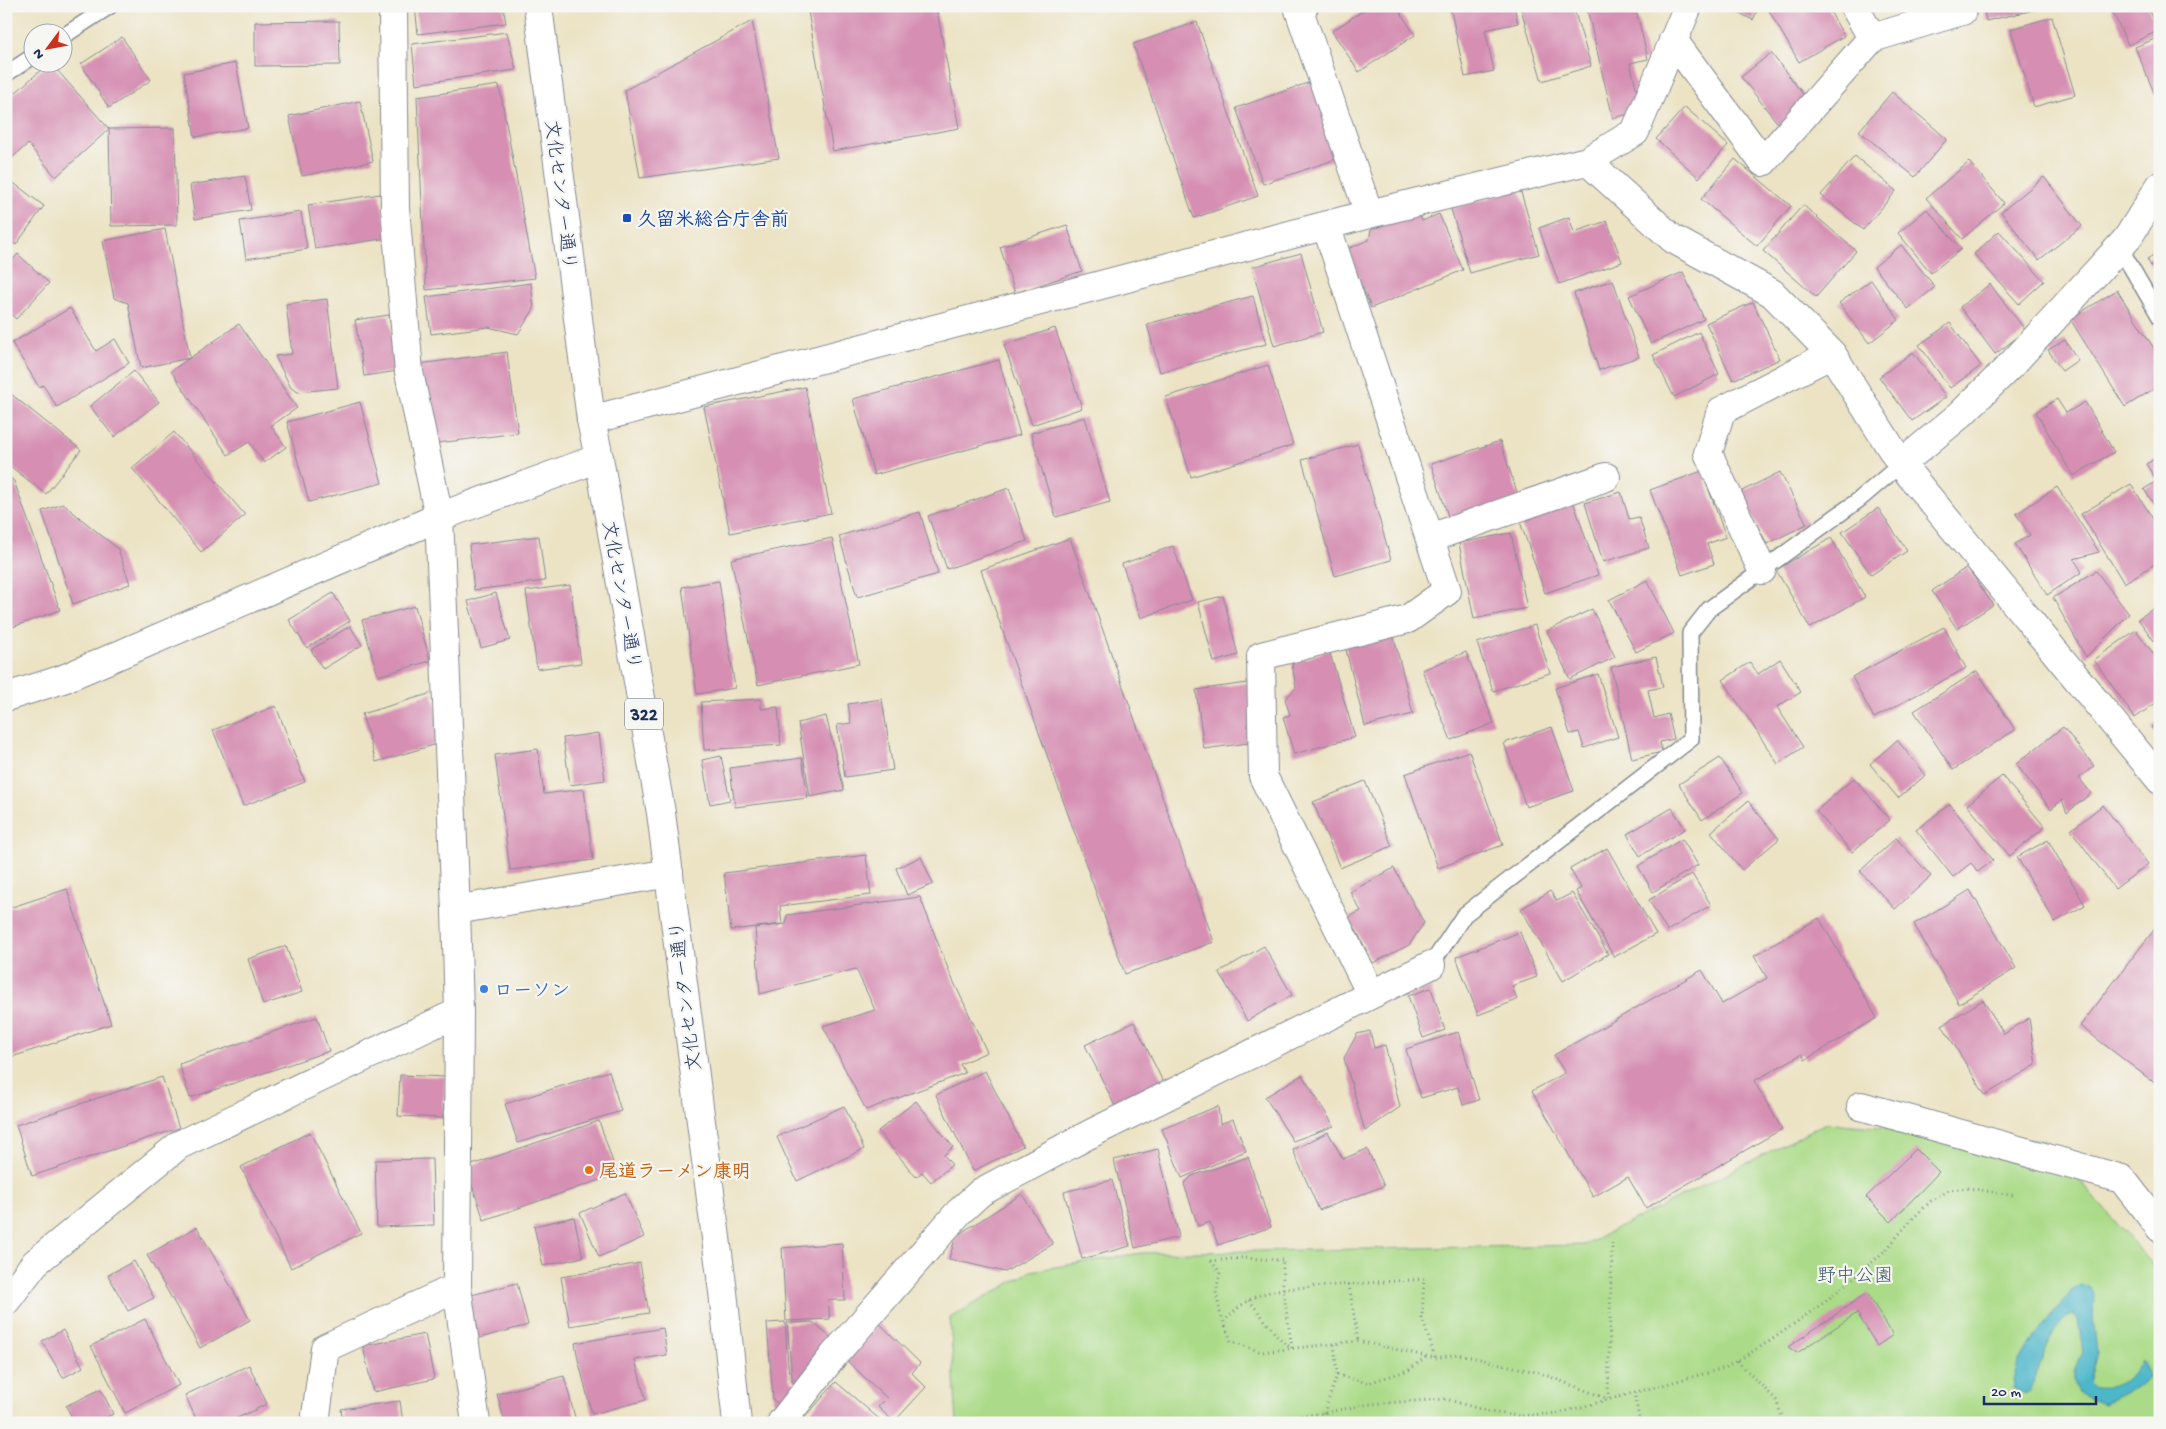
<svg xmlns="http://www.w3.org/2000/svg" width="2166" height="1429" font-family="'Gochi Hand','Klee One',sans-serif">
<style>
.green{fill:#abdb88;stroke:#638573}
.water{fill:#4db7ca;stroke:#347394}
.building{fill:#d68fb3}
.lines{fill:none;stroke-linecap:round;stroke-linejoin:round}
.service-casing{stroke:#848991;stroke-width:18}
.minor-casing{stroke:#848991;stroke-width:30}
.tertiary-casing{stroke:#848991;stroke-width:30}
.trunk-casing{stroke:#848991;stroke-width:30}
.path{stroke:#848991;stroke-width:3;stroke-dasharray:1 4;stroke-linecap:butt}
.service{stroke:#fff;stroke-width:15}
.minor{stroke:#fff;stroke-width:28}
.tertiary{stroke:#fff;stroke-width:28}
.trunk{stroke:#fff;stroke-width:28}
.transit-dot{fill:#1a4fb4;stroke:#f6f6f2;stroke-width:2}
.shop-dot{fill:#3f7fe0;stroke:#f6f6f2;stroke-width:2}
.food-dot{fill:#e8710a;stroke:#f6f6f2;stroke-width:2}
.labels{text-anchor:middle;stroke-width:4.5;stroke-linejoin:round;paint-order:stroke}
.shield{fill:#f6f6f2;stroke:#5d6b8a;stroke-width:1}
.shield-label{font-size:18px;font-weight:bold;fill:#1b2f5e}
.street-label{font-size:19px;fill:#1b2f5e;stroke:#f6f6f2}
.transit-label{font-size:19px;font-weight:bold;fill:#164399;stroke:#f6f6f2;text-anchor:start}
.shop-label{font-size:19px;font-weight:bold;fill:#366cbe;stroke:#f6f6f2;text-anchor:start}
.food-label{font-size:19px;font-weight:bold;fill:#c56008;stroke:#f6f6f2;text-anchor:start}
.park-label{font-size:19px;fill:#3f5a68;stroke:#f6f6f2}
</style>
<rect width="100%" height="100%" fill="#f6f6f2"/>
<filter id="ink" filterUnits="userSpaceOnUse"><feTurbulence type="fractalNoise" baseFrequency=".02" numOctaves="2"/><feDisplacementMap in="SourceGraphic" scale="10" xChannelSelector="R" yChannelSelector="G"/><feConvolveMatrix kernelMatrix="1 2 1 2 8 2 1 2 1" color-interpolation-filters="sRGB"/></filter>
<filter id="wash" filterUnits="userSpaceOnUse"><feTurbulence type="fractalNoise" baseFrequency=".0096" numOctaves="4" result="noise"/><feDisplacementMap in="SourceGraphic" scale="20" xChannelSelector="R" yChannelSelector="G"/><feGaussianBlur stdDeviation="1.12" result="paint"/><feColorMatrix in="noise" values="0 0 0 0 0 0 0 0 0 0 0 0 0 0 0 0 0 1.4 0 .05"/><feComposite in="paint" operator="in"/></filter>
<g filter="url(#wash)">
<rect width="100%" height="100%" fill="#ece3c4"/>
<path class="green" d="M1826,1123l218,17 116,133v150h-1203l-7,-105 81,-47 110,-18 444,-8z"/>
<path class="water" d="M2081,1285l10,3 3,6 -1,23 4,36 -8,29 6,6c26,2 32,-7 46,-27l8,16 -21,15 -24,12 -25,-10c-8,-19 -7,-23 4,-41l-5,-34 -5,-5c-20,3 -35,59 -43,77l-5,3 -12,-5c-4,-28 40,-73 57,-97z"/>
<g id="blocks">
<path class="building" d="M415,6h88l3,17 -88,11z
M807,6h129l23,122 -126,23z
M1370,6h26l19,29 -56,37 -27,-41z
M1450,6h64l4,17 -33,7 9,41 -29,6z
M1520,6h53l18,60 -49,15z
M1599,6h36l13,53 -18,4 12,48 -29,7 -26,-109z
M1725,6h34l-6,14z
M1772,6h55l17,30 -45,26 -31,-53z
M1983,6h64v1l-61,14z
M2110,6h37l11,25 -30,14z
M2052,17l23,78 -41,12 -23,-78z
M339,21l1,44 -85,1v-44z
M752,21l27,137 -139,20 -15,-88z
M1197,22l61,174 -64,22 -61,-174z
M507,32l9,38 -100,14 -4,-40z
M122,37l29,43 -42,28 -28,-44z
M2160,37v56l-5,2 -20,-48z
M1771,53l39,50 -30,23 -39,-49z
M50,62l59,67 66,-1 2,97 -66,1 -2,-97 -53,48 -28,-33 -22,19v-62z
M236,63l12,65 -53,9 -11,-64z
M1316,80l26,77 -79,27 -27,-76z
M499,85l36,193 -109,12 -9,-193z
M1892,92l55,47 -32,38 -56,-46z
M360,101l13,60 -71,15 -13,-60z
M1685,107l43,38 -29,33 -43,-39z
M1855,156l41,35 -33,39 -42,-35z
M1735,159l56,47 -34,40 -56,-47z
M1969,162l35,41 -42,36 -36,-41z
M245,176l6,34 -56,9 -5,-34z
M2044,177l38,49 -43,34 -38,-48z
M7,178l37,28 -28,39 -10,-7z
M1520,189l19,65 -69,19 -19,-64z
M380,194l8,44 -73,11 -7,-44z
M1803,205l53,46 -40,46 -53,-46z
M1927,209l34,40 -30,24 -33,-40z
M1418,211l4,10 17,-7 24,56 -92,38 -24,-59 22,-9 2,-10z
M301,212l6,37 -61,10 -6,-38z
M1569,217l5,15 33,-11 15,41 -63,22 -20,-56z
M1067,225l15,46 -67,22 -15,-46z
M165,229l25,129 -49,10 -13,-65 -14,-5 -11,-57z
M1999,231l45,50 -25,23 -45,-50z
M1901,245l34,42 -27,22 -34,-42z
M2160,251v30l-13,-22z
M1301,253l22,79 -49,14 -22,-79z
M18,254l31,29 -33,36 -10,-9v-43z
M1683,272l21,47 -53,25 -22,-48z
M1613,280l26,77 -40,13 -25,-77z
M1871,280l28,40 -30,23 -30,-40z
M531,283l3,26 -16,25 -30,-7 -57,7 -5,-37z
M1990,284l36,47 -31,23 -35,-47z
M2117,290l43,68v27l-35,22 -55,-88z
M1253,296l13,48 -106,28 -13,-48z
M327,299l11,89 -40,4 -7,-4 -16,-32 17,-2 -6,-50z
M1753,302l27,57 -47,21 -27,-57z
M70,308l26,43 19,-12 14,24 -72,44 -14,-22 -4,2 -27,-44z
M389,315l9,56 -34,5 -9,-56z
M1950,323l31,43 -31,22 -31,-43z
M239,324l58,84 -26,18 15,21 -22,16 -15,-21 -21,13 -57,-84z
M1055,328l27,80 -50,17 -28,-80z
M1699,332l20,42 -45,23 -21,-42z
M2065,340l13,20 -16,11 -14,-21z
M507,352l11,81 -88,11 -11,-80z
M1913,352l33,45 -34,24 -33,-44z
M999,360l21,75 -146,40 -21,-76z
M1268,365l25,80 -102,32 -25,-80z
M134,371l25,31 -45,35 -24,-31z
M805,387l26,126 -101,20 -26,-126z
M6,390l75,60 -35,44 -40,-31z
M2057,399l9,14 19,-11 29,50 -41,24 -37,-64z
M360,402l22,81 -73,19 -22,-80z
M1085,417l25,85 -54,15 -25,-84z
M174,432l71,83 -44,37 -69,-84z
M1500,441l19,57 -69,24 -19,-58z
M1358,444l33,116 -56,16 -33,-116z
M2160,456v58l-16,-25 13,-8 -11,-17z
M1702,471l24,66 -19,7 7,20 -32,11 -32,-85z
M1780,472l27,52 -40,20 -27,-52z
M6,475l8,6 46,129 -53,19z
M2131,484l29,46v31l-36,22 -43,-69z
M2057,487l42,65 -25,7 8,13 -35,23 -32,-51 15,-9 -14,-21z
M1009,488l18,53 -80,28 -19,-53z
M1621,492l8,27 10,-2 10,31 -46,14 -18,-59z
M1572,498l26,77 -53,18 -27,-77z
M63,504l55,45 12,35 -57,20 -31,-93z
M1878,508l29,43 -36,24 -29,-43z
M920,512l18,62 -81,23 -18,-61z
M1511,533l16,75 -53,11 -15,-76z
M539,536l6,45 -71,9 -5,-45z
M832,538l27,126 -101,21 -27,-126z
M1070,538l144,404 -89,32 -144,-404z
M1831,538l34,59 -55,31 -34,-58z
M1173,546l19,54 -51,18 -19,-54z
M1967,567l26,38 -36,24 -25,-38z
M2096,571l33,43 -43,43 -33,-59z
M1647,580l27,53 -38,19 -27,-52z
M719,581l16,107 -38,6 -15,-107z
M570,585l11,78 -44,6 -11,-78z
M333,593l17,28 -43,27 -18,-28z
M496,593l14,47 -29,8 -13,-47z
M1223,596l15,59 -24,7 -16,-60z
M2160,604v45l-22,-30z
M415,606l15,55 -52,15 -16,-56z
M1592,609l23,48 -45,22 -23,-48z
M1535,625l15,48 -57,18 -16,-48z
M350,626l12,19 -39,24 -12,-19z
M1944,627l22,41 -92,50 -22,-41z
M2136,630l24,33v37l-25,18 -41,-58z
M1393,634l20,80 -48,12 -20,-80z
M1329,650l26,87 -61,17 -11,-37 7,-2 -5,-16 11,-11 -4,-24z
M1466,652l28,71 -43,17 -29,-70z
M1656,657l7,30 -15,3 6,28 14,-4 6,25 -14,3 2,10 -30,7 -21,-92z
M1780,659l21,33 -24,15 26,40 -25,17 -55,-84 27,-18 8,12z
M1977,671l38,59 -62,40 -39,-59z
M1598,674l20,63 -34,11 -5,-16 -9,2 -15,-46z
M1255,682l8,59 -59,8 -8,-59z
M432,693l15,48 -71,21 -14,-48z
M761,699v10l17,-2 3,38 -77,5 -3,-48z
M882,699l11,71 -48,7 -8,-52 14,-2 -3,-19z
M276,706l29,76 -62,24 -30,-76z
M826,716l18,74 -34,7 -12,-74z
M2160,720v18l-9,-11z
M1552,727l22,64 -48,16 -22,-64z
M2063,727l31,39 -15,12 12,15 -24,20 -5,-13 -11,9 -35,-45z
M599,733l6,47 -35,5 -7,-47z
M1897,740l29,35 -28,23 -28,-34z
M538,749l6,45 40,-5 9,71 -83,10 -15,-115z
M1469,751l34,94 -65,23 -33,-94z
M721,756l9,44 -20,4 -8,-44z
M802,758l6,40 -73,9 -5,-39z
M1720,758l23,35 -41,27 -23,-36z
M2002,776l43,51 -35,29 -43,-51z
M1854,778l36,42 -38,32 -36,-41z
M1365,781l27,65 -52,22 -27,-66z
M1748,801l31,38 -37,31 -31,-38z
M1950,804l43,56 -15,12 -7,-9 -18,14 -37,-47z
M2103,805l45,59 -33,25 -44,-59z
M1672,808l13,21 -45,27 -13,-22z
M1896,838l35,38 -36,33 -35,-38z
M1682,839l16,26 -45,27 -15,-26z
M2048,840l37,65 -30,17 -38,-65z
M1607,848l49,86 -42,23 -38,-66 5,-3 -11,-19z
M866,855l5,40 -91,11 2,18 -51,6 -7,-57z
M921,857l12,27 -26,11 -11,-27z
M1394,868l30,55 -15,22 -36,18 -24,-46 12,-6 -11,-19z
M1692,874l19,31 -44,26 -18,-31z
M67,889l44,135 -105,35v-150z
M1970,890l46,78 -57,36 -45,-80z
M1550,891l7,10 15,-8 36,61 -45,27 -42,-72z
M920,897l31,79 36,76 -27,12 5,9 -99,37 -43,-84 52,-16 -19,-41 -96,25 -5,-66 31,-4 1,-9z
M1819,918l58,100 -72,42 -3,-6 -48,27 28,48 -136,79 -18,-31 -35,20 -61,-106 33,-18 -11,-18 148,-85 20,34 45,-26 -13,-22z
M2160,922v165l-80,-61z
M1520,932l17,45 -25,9 5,14 -39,15 -22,-58z
M286,946l16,46 -39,13 -15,-46z
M1264,946l28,49 -45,26 -28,-49z
M1431,988l14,42 -22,8 -15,-42z
M1983,1000l21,34 25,-16 7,47 -51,30 -43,-70z
M317,1017l12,34 -139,47 -11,-34z
M1134,1022l30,62 -48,24 -31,-63z
M1370,1031l4,17 11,-3 15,62 -35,24 -21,-73 13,-24z
M1458,1032l21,68 -16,5 -5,-18 -37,11 -15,-49z
M609,1071l12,40 -103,32 -13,-39z
M985,1071l38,75 -50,25 -37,-76z
M400,1075l45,2 -2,41 -45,-2z
M1302,1075l32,51 -41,15 -28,-44z
M162,1077l17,51 -147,48 -16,-51z
M916,1101l37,46 -9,8 8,10 -21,17 -9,-10 -6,5 -38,-46z
M844,1106l20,43 -67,32 -20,-44z
M1218,1106l2,18 13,-5 13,32 -64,27 -20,-49z
M599,1121l18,53 -133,46 -18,-53z
M310,1132l51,101 -70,35 -50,-101z
M1328,1132l15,27 24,-10 17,37 -65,24 -26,-60z
M1158,1149l21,88 -44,11 -21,-88z
M1916,1149l23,23 -48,50 -25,-25z
M1248,1157l23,70 -53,18 -8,-23 -12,4 -14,-42 8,-8z
M432,1159l2,66 -57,2 -2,-67z
M1112,1180l18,66 -48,13 -18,-67z
M625,1193l19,44 -45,20 -19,-44z
M1022,1194l31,50 -48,28 -56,-13 7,-23z
M574,1217l9,40 -40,9 -9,-40z
M197,1227l53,93 -50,28 -53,-93z
M842,1243l3,57h-17l2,19 -44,2 -4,-73z
M134,1261l20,37 -26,13 -20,-36z
M640,1263l9,50 -79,13 -9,-49z
M517,1283l11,42 -52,14 -12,-42z
M1867,1293l26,42 -16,11 -20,-33 -60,40 -9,-6z
M145,1319l34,66 -54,28 -34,-67z
M785,1322l4,56 8,8 -16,20 -8,-6 -6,-77z
M812,1322l24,20 -38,41 -6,-5 -5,-55z
M879,1323l41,40 -8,10 14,14 -32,35 -16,-15 9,-9 -40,-37z
M663,1328l4,27 -32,5 11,40 -54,14 -14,-55 -3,-16z
M63,1330l20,37 -20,11 -21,-37z
M425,1334l9,45 -61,13 -10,-46z
M249,1365l18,39 -40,19h-29l-13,-28z
M564,1376l12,45 -71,2 -8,-29z
M836,1382l48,41h-84z
M101,1389l12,25 -18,9h-20l-9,-17z
M400,1401l3,22h-60l-2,-14z"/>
</g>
</g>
<g filter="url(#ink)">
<use href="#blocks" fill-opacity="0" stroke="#848991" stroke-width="1"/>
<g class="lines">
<defs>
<path id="service" d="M62,37l48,-31
M6,74l26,-17
M2120,248l40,69
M1431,965l33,-50 227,-176 -1,-106 19,-24 151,-110 41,-35"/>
<path id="minor" d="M393,6l2,202 14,164 30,145 17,393 3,102 -2,275 19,136
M1304,6l-5,4 70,204
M1854,6l18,32
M1673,40l90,122 109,-124 90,-27
M1587,161l86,78 99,54 60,61 69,110 259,316
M1326,225l121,366 -39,28 -147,37 2,120 108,218
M591,420l778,-206 218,-53 48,-29 53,-126
M1901,464l60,-50 51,-50 115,-125 33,-53
M1430,538l176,-61
M1762,570l-54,-117 13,-42 111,-57
M456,910l213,-37
M1861,1106l261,73 38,49
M6,1301l29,-38 144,-118 280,-133
M315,1423l10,-75 132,-61
M781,1423l53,-68 125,-143 22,-20 109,-58 341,-169"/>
<path id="tertiary" d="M6,697l57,-18 376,-162 160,-59"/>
<path id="trunk" d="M538,6l53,414 8,38 62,355 62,479 14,131"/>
</defs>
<use href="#service" class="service-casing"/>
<use href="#minor" class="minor-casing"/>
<use href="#tertiary" class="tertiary-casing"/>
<use href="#trunk" class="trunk-casing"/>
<path class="path" d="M1211,1261l9,11 -4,20 4,20 11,29 30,11 97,-11 77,17 23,-4 82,19 68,26 4,-156
M1211,1261l30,-3 42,2v29c-30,6 -37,11 -59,32
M1349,1284l9,57
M1249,1300l28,36 14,12
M1292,1348l-9,-59 141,-10 -2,39 13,39
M1737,1361l39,39 8,23
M1337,1375l31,8 41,-13 18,-14
M1634,1392l6,31
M1241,1423l83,-10 45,-9 77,-5 44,13 29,4 40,-3 166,-45 45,-27 56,-40 59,-50 26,-31 20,-19 18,-11 20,-2 47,8
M1325,1423l-1,-10 13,-38 -3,-32"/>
<use href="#service" class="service"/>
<use href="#minor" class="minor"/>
<use href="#tertiary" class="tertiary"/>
<use href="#trunk" class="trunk"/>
</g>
</g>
<rect class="transit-dot" x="622" y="213" width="10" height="10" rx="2.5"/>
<circle class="shop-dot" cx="484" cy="989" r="5"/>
<circle class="food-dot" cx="589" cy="1170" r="5"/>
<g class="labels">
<rect class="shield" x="625" y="698.5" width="38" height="31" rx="4"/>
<g class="shield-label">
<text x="644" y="720">322</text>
</g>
<g class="street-label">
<text transform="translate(562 195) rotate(83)" y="7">文化センター通り</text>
<text transform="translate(623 595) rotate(80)" y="7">文化センター通り</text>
<text transform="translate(684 996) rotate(-97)" y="7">文化センター通り</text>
</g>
<g class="transit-label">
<text x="637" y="225">久留米総合庁舎前</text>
</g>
<g class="shop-label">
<text x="494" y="996">ローソン</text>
</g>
<g class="food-label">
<text x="599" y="1177">尾道ラーメン康明</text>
</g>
<g class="park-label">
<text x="1855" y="1281">野中公園</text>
</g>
</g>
<rect width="2166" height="1429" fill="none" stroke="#f6f6f2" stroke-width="25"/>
<g transform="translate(48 48) rotate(238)"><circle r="24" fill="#f6f6f2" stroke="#9ea6b7"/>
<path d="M0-4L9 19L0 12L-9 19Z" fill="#c8321e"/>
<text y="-8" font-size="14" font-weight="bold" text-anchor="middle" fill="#1b2f5e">N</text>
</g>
<path d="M1984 1396v8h112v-8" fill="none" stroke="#1b2f5e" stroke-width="2.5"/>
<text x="1991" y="1396" font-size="15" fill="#1b2f5e" stroke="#f6f6f2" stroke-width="4" paint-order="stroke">20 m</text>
</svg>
